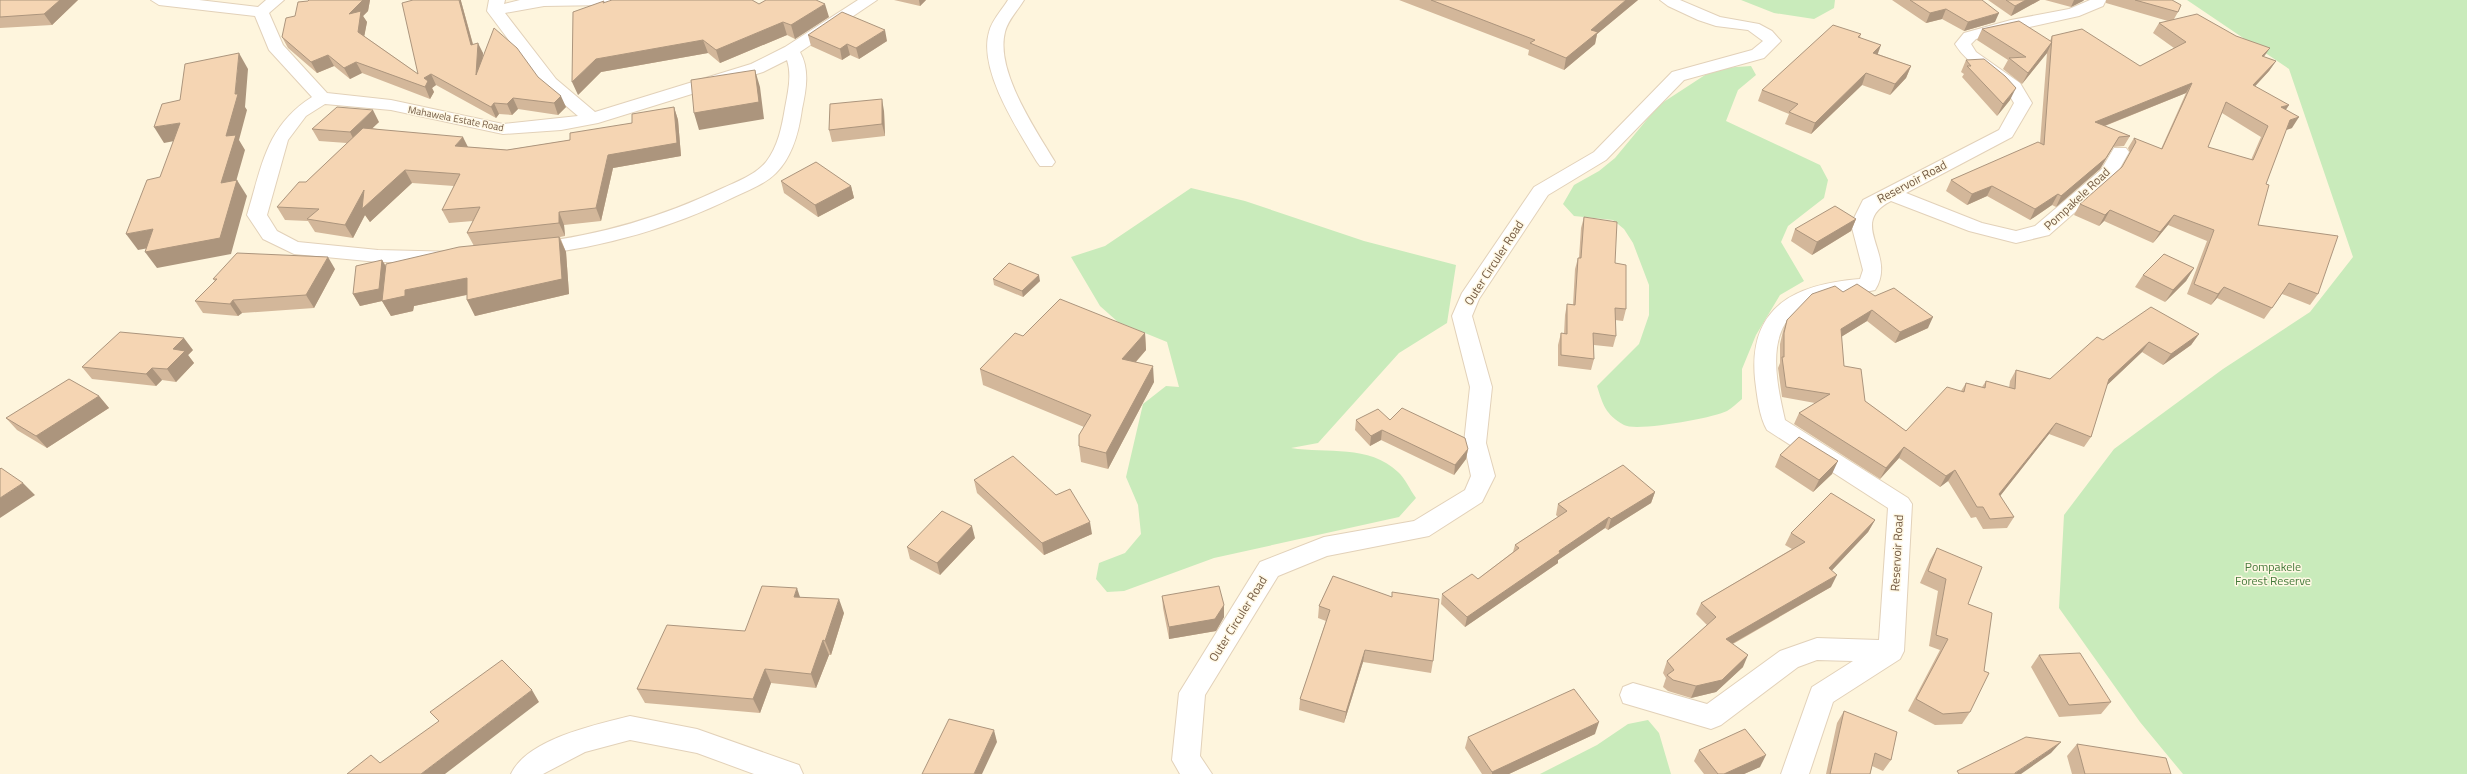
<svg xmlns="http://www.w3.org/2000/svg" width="2467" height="774" font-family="'Titillium Web',sans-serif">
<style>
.green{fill:#c9ebbb}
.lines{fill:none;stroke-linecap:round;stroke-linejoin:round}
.minor-casing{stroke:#e2d1b9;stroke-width:2}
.tertiary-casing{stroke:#e2d1b9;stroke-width:2}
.minor{fill:#fff;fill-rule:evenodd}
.tertiary{fill:#fff;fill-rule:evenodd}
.wall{fill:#d3b79a;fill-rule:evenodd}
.shaded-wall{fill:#ac957d}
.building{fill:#f5d5b3;stroke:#ac957d;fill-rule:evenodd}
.labels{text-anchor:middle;stroke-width:3;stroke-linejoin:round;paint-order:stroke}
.far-street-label{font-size:10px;fill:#745b44;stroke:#fff8e4}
.street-label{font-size:12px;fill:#745b44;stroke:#fff8e4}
.park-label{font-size:12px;fill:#467b3c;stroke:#fff8e4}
</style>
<rect width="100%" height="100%" fill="#fef5dd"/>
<path class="green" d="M1741,0h94l-1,8 -20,11 -40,-6z
M2187,0h280v774h-284l-43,-52 -81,-114 5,-93 50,-66 109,-80 87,-57 43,-55 -64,-188z
M1751,66l5,9 -18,15 -12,31 94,44 8,15 -4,18 -36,28 -7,16 23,39 -24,14 -24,40 -14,34v30c-5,4 -10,9 -15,12 -13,7 -91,21 -103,14 -19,-11 -21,-20 -27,-39l42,-42 10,-29v-30l-16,-42 -9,-14 -11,-9 -39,-4 -11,-12 11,-19 25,-14 16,-13 44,-53 46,-30 17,-7z
M1191,188l54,13 119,40 92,24 -9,58 -48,30 -81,90 -27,5c36,6 78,-4 107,24 7,6 12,18 18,26l-17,19 -185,41 -90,33 -17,1 -11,-13 3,-16 26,-10 16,-19 -3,-29 -12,-28 17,-73 23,-18 13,1 -12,-45 -49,-20 -18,-16 -29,-49 34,-11z
M1648,720l11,13 12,41h-131l57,-29 31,-21z"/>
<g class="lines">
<defs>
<path id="minor" d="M151,0h48l59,7 8,-7h18l-15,13 14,32 44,48 64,7 112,24 75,-8 -34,-29 -57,-76 2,-11h16l-1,4 16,-4h95l-8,5 -63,1 -39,7 51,66 39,33 156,-48 34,-17 73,-47h19l-77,52c10,18 6,38 2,57 -3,22 -9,47 -26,64 -11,11 -27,17 -42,24 -63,31 -130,50 -200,58l-7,-2 -3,-4 3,-4 7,-2c67,-8 128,-26 189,-55 15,-7 32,-13 43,-26 12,-15 16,-36 19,-54 3,-16 7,-33 2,-48l-24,12 -165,51 -37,7 -58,4 -112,-24 -66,-6 -19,12 -18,24 -21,75 10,16 21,11 80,8 81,2 3,4 -3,4 -7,2h-74l-84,-8 -31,-15 -16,-24c15,-49 19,-89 65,-118l-43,-47 -14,-34 -96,-11z
M1008,0h16c-6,10 -16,20 -19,32 -10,39 31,98 50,130l-3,4h-12l-3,-4c-19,-32 -59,-92 -48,-130 3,-12 13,-22 19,-32z
M2090,0h16l-3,6 -24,10 -103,23 -5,5 5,8 44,31 12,20 -20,34 -106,56 76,30 34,8 19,-5 66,-56 13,-22h12l3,4 -14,25 -66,58 -33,8 -47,-12 -78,-30c-45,23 7,53 -16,89 -17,4 -34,2 -51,7 -62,17 -50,75 -39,123l123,78 4,6 -8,147 -4,8 -67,43 -24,72h-28l28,-79 3,-8 41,-26 -36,-1 -19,7 -77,58 -10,4 -88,-26 -3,-8 3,-8 10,-4 74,21 73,-53 37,-13 62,2 9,-132 -121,-78c-8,-14 -10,-35 -12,-51 -7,-73 41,-95 105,-100l3,-9 -12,-46 12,-24 136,-70 15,-27c-14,-26 -43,-33 -59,-59l9,-11 47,-13 58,-11z"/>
<path id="tertiary" d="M1660,0h20l40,17 39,7 13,7 9,10 -17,17 -80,22 -78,80 -58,35 -69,104 -7,17 20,71 -6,56 9,33 -13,26 -53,34 -102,20 -49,20 -73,119 -5,61 12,18h-32l-8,-14 7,-67 81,-131 64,-25 90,-16 51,-31 6,-14 -7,-33 6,-56 -18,-71 10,-23 72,-106 60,-35 78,-80 80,-22 11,-9 -15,-11 -32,-4 -18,-6 -30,-14z
M630,716l67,13 102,36 4,9h-49l-57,-21 -67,-13 -45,12 -42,22h-32c16,-35 84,-49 119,-58z"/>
</defs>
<use href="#minor" class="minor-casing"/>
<use href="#tertiary" class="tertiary-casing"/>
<use href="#minor" class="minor"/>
<use href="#tertiary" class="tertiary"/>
</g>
<path class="wall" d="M0,0h78l-26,25 -52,3z
M309,0h61l-2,11 -5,5 4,6 -3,14 54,38 43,-73 12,43 10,9 -1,6 56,18 28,30 -8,8 -40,-6 -6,6 -13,-1 -3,4 -60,-33 -4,3 2,4 -4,7 -68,-26 -12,6 -16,-13 -17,7 -29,-25 -6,-11 13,-21z
M894,0h32l-6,6z
M1399,0h239l-41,34 -2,10 -31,26 -36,-15 1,-5z
M1892,0h90l13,22 -31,9 -22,-12 -16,4z
M1988,0h52l-29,16z
M2045,0h39l-1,1 -12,6z
M2106,0h66l6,12 -4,7 90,38 12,4 -7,10 -14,15 31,24 6,18 -6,2 -20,54 -8,41 60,69 -8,11 -28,-11 -18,25 -47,-21 -6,7 -24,-11 20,-53 -39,-16 -15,18 -49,-22 -5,5 -25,-11 6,-11 42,-37 8,-14 -2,-5 6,-10 27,11 25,-56 -81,33 25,10 -6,10 -11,1 -13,22 -44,38 -4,-2 -22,15 -43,-24 -20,9 -21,-14 5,-11 89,-37 7,-90 -25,31 -19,-15 5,-9 -31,-20 5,-11 68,12 2,-5 88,30 34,-18 -21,-15 6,-10 9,-2 -62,-18zM2222,113l39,24 -10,23 -43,-13z
M605,3l154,1 70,13 -34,22 -8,-4 -67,28 -12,-10 -107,19 -23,23z
M1861,34l-1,3 18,17 33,12 -5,12 -16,17 -28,-10 -51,49 -26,-10 4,-10 -31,-13 4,-11z
M808,35l79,6 -28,18 -9,-4 -8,5 -31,-14z
M1966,60l44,40 -13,16 -35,-39 2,-3 -3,-2z
M674,107l4,13 3,36 -68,12 -12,53 -37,4 1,11 -5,1 6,15 3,42 -94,22 -8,-16v-5l-53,11 -1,5 -22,5 -9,-15 -22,5 -7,-12 29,-34 4,6 88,-20 -7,-13 6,-12 -24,2 -7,-13 12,-24 -42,-3 -42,39 -5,-7 -12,23 -38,-6 -7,-11 -23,-1 -8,-13 29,-25 41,-39 -28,-2 -7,-12 67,-7 -7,6 96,19 39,3 63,-10 62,-17z
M884,111l1,25 -53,6 -3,-12z
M781,181l70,5 3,12 -36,19 -34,-24z
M1584,217l31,46 11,46 -3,12 -8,-1 1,16 -3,11 -19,-2v14l-3,11 -33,-4v-21l3,-12 3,1 1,-19 2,-11 6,1 2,-36 3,-11h1l2,-30z
M1856,219l-5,12 -39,24 -21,-14 4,-12z
M2194,268l-8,13 -21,21 -30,-15 8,-12z
M335,269l-21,39 -72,5 -4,3 -35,-3 -8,-12 20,-20 -2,-2z
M993,279l47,2 -17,16 -29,-12z
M1843,292l32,4 53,32 -33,15 -28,-22 -26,16 3,29 21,35 41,30 55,-40 5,-8 16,4 4,-6 23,7 1,-7 6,-11 34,9 53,-39 96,-6 -8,11 -28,20 -21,-13 -35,33 -16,52 -7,10 -35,-13 -49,62 14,21 -7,11 -24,1 -7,-12 -5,1 -23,-37 -8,6 -41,-29 -19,21 -86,-55 5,-11 16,-10 -33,-6 -4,-29 2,-5v-19l3,-13 4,-11z
M1145,333l1,17 -10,12 18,20 -46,87 -27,-7 -2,-16 5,-19 -101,-42 -3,-16 43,-33z
M193,350l-5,5 6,8 -18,19 -14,-2 -6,6 -64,-7 -10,-12z
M99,396l10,12 -62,40 -30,-18 -11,-12z
M1356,420h34l78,29 -2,10 -12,16 -73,-35 -11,6 -15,-16z
M1780,455l52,19 -19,18 -38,-25z
M974,480l118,54 -48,21 -67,-62z
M1655,492l-4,11 -43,27 -3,-2 -47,32v3l-93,64 -24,-23 1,-10 36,-15 35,-27 2,-7 43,-28 -2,-2 2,-11z
M1875,520l-7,12 -36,38 -1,17 -98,57 10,23 -27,25 -25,6 -23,-7 -5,-4 3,-9 -3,-5 4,-12 40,-36 -11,-11 5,-11 91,-54 -7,-4 6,-12z
M975,538l-35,37 -30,-16 -3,-12z
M1937,548l31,56 2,108 -8,12 -27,1 -27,-14 32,-61 -11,-4 9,-55 -18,-8 10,-23z
M1333,576l100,85 -2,12 -68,-11 -19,61 -45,-13 1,-11 26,-78 -8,-3 1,-12z
M1162,596l62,21 -8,14 -47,8 -6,-31z
M800,597l44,16 -13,42h-2l-13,33 -45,-5 -11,30 -115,-10 -8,-14 108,-58z
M2039,655l72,47 -10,12 -42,3 -28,-50z
M1844,711l47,49 -8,11 -11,-5 -2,8h-44l11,-51z
M1595,734l-86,40h-27l-17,-26 3,-11z
M2077,744l94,30h-99l-5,-18z
M1699,750l61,17 -16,7h-40l-10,-13z"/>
<path class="shaded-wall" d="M60,0h18l-26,25 -8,-11z
M363,0h7l-2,11 -5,5 4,6 -4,21 -14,-29z
M459,0h2v1l15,55 -5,-11z
M919,0h7l-6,6z
M1626,0h12l-41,34 -2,10 -31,26 2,-12 25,-28z
M2026,0h14l-29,16 4,-10z
M2074,0h10l-1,1 -12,6z
M825,4l4,13 -34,22 -4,-14z
M1946,9l-4,10 -16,4 4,-10z
M1999,13l-4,9 -31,9 4,-9z
M783,22l4,13 -67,28 -4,-13z
M885,30l2,11 -28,18 -3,-11z
M703,40l5,13 -107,19 -23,23 -6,-13 24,-23z
M2052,42l-5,11 -25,31 6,-11z
M478,43l5,10 -2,33 -5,-11z
M847,44l3,11 -8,5 -2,-11z
M1881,45l-4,11 -4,-3z
M2270,48l-7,10 -1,-2z
M239,53l9,16 -3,38 2,3 -8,30 6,10 -14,49 -10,-16 5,-47 9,-42z
M328,55l6,11 -17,7 -6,-11z
M2276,61l-7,10 -22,24 6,-10z
M356,62l6,11 -12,6 -6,-11z
M1911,66l-5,12 -16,17 5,-11z
M755,70l5,17 4,32 -65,11 -5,-17z
M1866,73l-4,12 -51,49 4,-11z
M431,74l5,11 -4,3 2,4 -4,7 -5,-12 -1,-9z
M2192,83l-6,10 -97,39 6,-10z
M2016,88l-6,12 -13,16 6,-12z
M561,96l5,11 -8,8 -4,-12z
M513,98l5,11 -6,6 -5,-11z
M882,99l2,12 1,25 -3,-12z
M494,103l5,11 -3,4 -5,-11z
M2289,105l-7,11 -1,-9z
M674,107l4,13 3,36 -68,12 -12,53 -5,-13 12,-53z
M373,110l6,12 -23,22 -6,-12z
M2299,117l-7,11 -9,3 7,-11z
M180,123l10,15 -26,5 -10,-16z
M463,137l6,12 -14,-3z
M2119,137l-19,32 -44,38 5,-11z
M405,170l7,13 -42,39 -5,-7 -12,23 -8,-13 19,-35z
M237,180l10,16 -16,58 -74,14 -12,-16z
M851,186l3,12 -36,19 -3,-12z
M1992,186l-5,10 -20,9 5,-11z
M2058,194l-6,11 -22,15 5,-11z
M2110,210l-6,11 -5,5 6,-11z
M559,212l5,13 1,11 -6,-13z
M2174,215l-6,10 -15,18 7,-11z
M1856,219l-5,12 -39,24 5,-13z
M153,229l12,16 -27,5 -12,-16z
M559,237l7,15 3,42 -94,22 -8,-16z
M328,257l7,12 -21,39 -8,-13z
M382,260l7,12 16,18 62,-12 8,15 -61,13 -1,5 -22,5 -9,-15 -22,5 -7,-12z
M2194,268l-8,13 -21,21 8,-12z
M1039,275l1,6 -17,16 -1,-6z
M2224,287l-7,11 -6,7 7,-11z
M233,300l9,13 -4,3 -8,-12z
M1872,310l-5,11 -31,19 5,-11z
M1933,317l-5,11 -33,15 5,-11z
M1145,333l1,17 -22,25 -2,-16z
M2199,334l-8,11 -28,20 8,-11z
M184,338l9,12 -5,5 6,8 -18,19 -9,-13 6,-20z
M2149,342l-7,10 -40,38 7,-11z
M1153,366l1,16 -46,87 -2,-16z
M152,368l10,12 -6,6 -10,-12z
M99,396l10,12 -62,40 -11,-12z
M2056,423l-7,11 -56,71 6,-11z
M1382,430l-1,10 -11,6 1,-10z
M1904,447l-5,11 -19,21 6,-11z
M1468,449l-2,10 -12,16 1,-10z
M1838,461l-6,13 -19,18 6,-12z
M1955,470l-7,11 -8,6 6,-11z
M23,483l12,12 -35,23v-20z
M1655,492l-4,11 -43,27 3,-11z
M1609,517l-4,11 -47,32v3l-93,64 2,-10 92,-66z
M1875,520l-7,12 -45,48 6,-12z
M1090,522l2,12 -48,21 -2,-12z
M972,526l3,12 -35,37 -3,-12z
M1837,575l-6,12 -110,63 5,-11z
M797,588l5,15 -8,-6z
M839,599l5,14 -13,42 -6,-14z
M1224,605v12l-8,14 -47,8v-12z
M823,640l6,15 -13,33 -5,-14z
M1365,650l-2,12 -19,61 2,-11z
M1748,655l-5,12 -27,25 -25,6 5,-12z
M765,669l6,14 -11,30 -7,-14z
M532,690l7,12 -94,72h-24z
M1599,722l-4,12 -86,40h-17v-2z
M994,730l3,12 -15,32h-8z
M2061,742l-10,11 -30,21h-7z
M1766,755l-6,12 -16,7h-20z"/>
<path class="building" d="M0,0h60l-16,14 -44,3z
M309,0h54l-14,14 12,-3 -3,21 60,42 -16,-71 11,-3h46l12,45 7,-2 -2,32 18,-47 23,20 21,29 23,19 -7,7 -41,-5 -6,6 -13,-1 -3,4 -60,-33 -7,4 4,3 -3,6 -69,-25 -12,6 -16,-13 -17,7 -29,-25 4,-19 9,-2 3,-14 10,-1z
M612,0h140l7,4 7,-4h50l9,4 -34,21 -8,-3 -67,28 -13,-10 -107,19 -24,23 1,-70 31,-11 -1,2z
M1431,0h195l-35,30 7,2 -32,26 -36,-15 5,-3z
M1910,0h72l17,13 -31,9 -22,-13 -16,4z
M2006,0h20l-11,6z
M2135,0h37l9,5 -3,7z
M842,12l43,18 -29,18 -9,-4 -7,5 -32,-14z
M2197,14l39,22 34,12 -8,8 14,5 -23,24 36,20 -8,2 18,10 -9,3 -24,64 3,1 -11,40 80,11 -20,58 -29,-11 -17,25 -48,-21 -6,7 -24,-10 20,-54 -40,-15 -14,17 -50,-22 -5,5 -25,-11 42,-37 14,-25 -2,-4 28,11 30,-66 -97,39 35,14 -11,1 -13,21 -45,38 -3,-2 -23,15 -43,-23 -20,8 -21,-14 87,-38 6,3 8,-109 30,-7 58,37 46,-24 -27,-19zM2226,102l42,24 -15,34 -45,-13z
M2019,21l33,21 -24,31 -19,-15 17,-1 -44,-28z
M1833,25l28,9 -3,3 23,8 -8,8 38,13 -16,18 -29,-11 -51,50 -26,-11 9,-8 -36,-14z
M239,53l-4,41h3l-12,42 10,-1 -15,48 16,-3 -17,58 -75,14 8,-23 -27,5 21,-54 13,-3 20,-54 -26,4 8,-23 18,-4 5,-36z
M1984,59l21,17 11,12 -13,16 -36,-38h4l-5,-6z
M755,70l4,32 -65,11 -3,-33z
M882,99v25l-53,6 1,-26z
M337,107l36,3 -23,22 -38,-3z
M674,107l3,36 -69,12 -12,53 -37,4v11l-92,10 13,-26 -38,3 18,-36 -55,-4 -43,39 2,-19 -19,35 -38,-6 12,-10 -42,-2 22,-25h7l57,-54 100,9 -8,9 52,4 63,-10v-7l62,-10v-9z
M816,162l35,24 -36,19 -34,-24z
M1835,206l21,13 -39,23 -22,-13z
M1584,217l33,5 -2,41 11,2v44l-11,-1 1,28 -23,-3 1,26 -33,-4v-22l6,1v-30l8,1 3,-47h3z
M559,237l3,42 -95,21v-22l-62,12v6l-23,5 4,-37 73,-17z
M237,253l91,4 -22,38 -73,5 -3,4 -35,-3 22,-22h-4z
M2164,254l30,14 -21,22 -30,-15z
M382,260l-3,29 -26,5 3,-28z
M1009,263l30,12 -17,16 -29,-12z
M1857,284l18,12 19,-8 39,29 -33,15 -28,-22 -31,19 3,37 17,3 4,32 41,30 41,-44 17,5 2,-9 19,5 1,-7 29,8 1,-19 34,9 47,-42 6,3 48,-33 48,27 -28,20 -22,-12 -40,37 -18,58 -35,-14 -57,71 15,23 -24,2 -7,-12h-6l-22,-37 -9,6 -42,-29 -18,21 -87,-55 31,-19 -44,-7 -4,-30h2v-24l3,-13 25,-26 23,-8 8,6z
M1060,299l85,34 -23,26 31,7 -47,87 -27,-7v-11l12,-20 -111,-46 35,-36 8,3z
M120,332l64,6 -11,11 12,2 -18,18 -15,-1 -6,6 -64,-7z
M69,379l30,17 -63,40 -30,-18z
M1402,408l63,30 3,11 -13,16 -73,-35 -11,6 -15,-16 22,-11 12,11z
M1799,437l39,24 -19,19 -39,-25z
M1013,456l43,39 14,-6 20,33 -48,21 -68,-63z
M1623,465l32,27 -44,27 -2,-2 -50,34 1,2 -93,64 -25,-23 30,-20 6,5 41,-31 -4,-3 52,-34 -9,-7z
M1,468l22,15 -23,15v-29z
M1831,493l44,27 -46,48 8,7 -111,64 22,16 -26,25 -26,6 -23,-6 -6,-5 7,-5 -7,-9 49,-44 -15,-14 104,-61 -14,-9z
M942,511l30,15 -35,37 -30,-16z
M1937,548l45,19 -14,37 24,9 -8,58 5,2 -19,39 -27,2 -27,-15 32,-60 -12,-4 10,-56 -18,-8z
M1333,576l59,21v-5l47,7 -6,62 -68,-11 -19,62 -46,-13 30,-89 -11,-4z
M762,586l35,2 -3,9 45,2 -14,42 -2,-1 -12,34 -46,-5 -12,30 -116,-10 30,-64 78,6z
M1219,586l5,19 -9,14 -46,8 -7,-31z
M2080,653l31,49 -42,3 -30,-50z
M502,660l30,30 -111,84h-74l24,-19 9,8 59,-42 -9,-9z
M1574,689l25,33 -107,50 -24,-35z
M1844,711l53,21 -6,28 -16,-7 -5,21h-40z
M949,719l45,11 -20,44h-52z
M1745,729l21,26 -42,19h-6l-19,-24z
M2026,737l35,5 -46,31v1h-56l-2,-3z
M2077,744l89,14 5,16h-86z"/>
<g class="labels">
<g class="far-street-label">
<text transform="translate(456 118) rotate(11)" y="4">Mahawela Estate Road</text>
</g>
<g class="street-label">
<text transform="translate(1912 182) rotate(-28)" y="4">Reservoir Road</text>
<text transform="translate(2077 199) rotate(-43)" y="4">Pompakele Road</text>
<text transform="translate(1494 263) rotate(-57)" y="4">Outer Circuler Road</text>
<text transform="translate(1897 553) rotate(-87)" y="4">Reservoir Road</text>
<text transform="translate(1238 619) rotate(-58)" y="4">Outer Circuler Road</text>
</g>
<g class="park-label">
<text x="2273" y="571">Pompakele<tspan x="2273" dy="14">Forest Reserve</tspan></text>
</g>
</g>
</svg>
